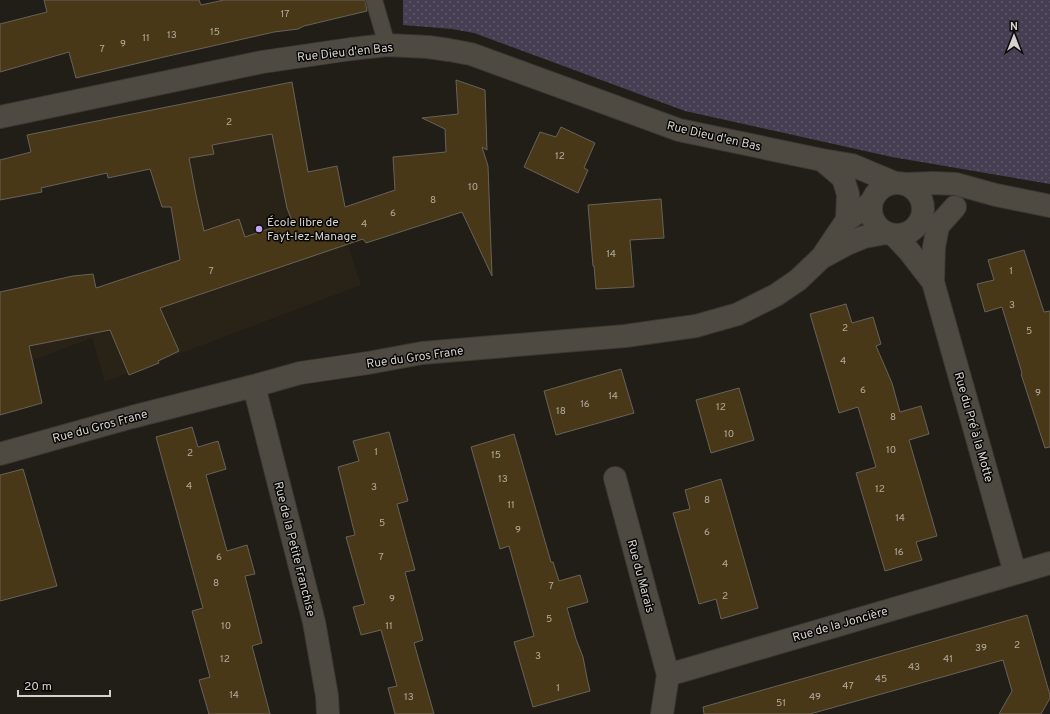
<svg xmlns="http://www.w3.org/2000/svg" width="1050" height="714" font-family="Overpass,sans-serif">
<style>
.built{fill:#292317}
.grass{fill:url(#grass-dots)}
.building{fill:#493817;stroke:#67635b;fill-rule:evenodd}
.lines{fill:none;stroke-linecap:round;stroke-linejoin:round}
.service-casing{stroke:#3b3834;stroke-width:18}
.minor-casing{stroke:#3b3834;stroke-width:24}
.service{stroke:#4e4a42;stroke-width:16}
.minor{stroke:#4e4a42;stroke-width:22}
.poi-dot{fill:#c5a6f0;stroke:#090806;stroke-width:1.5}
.labels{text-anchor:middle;stroke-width:3;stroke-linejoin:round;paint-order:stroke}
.number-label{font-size:10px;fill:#b2aca0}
.street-label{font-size:12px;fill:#d5d2ce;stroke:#090806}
.poi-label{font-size:12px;fill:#d5d2ce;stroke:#090806;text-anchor:start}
</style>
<defs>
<pattern id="grass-dots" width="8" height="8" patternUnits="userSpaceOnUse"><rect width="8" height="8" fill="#463e52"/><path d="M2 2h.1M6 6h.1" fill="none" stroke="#60596a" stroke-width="1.8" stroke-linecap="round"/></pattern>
</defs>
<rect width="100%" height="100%" fill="#211d17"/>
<path class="built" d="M291,82l19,91 31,50 20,62 -256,97 -13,-44 -82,31 -10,-56 65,-14 115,-40 -14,-105 -9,-45z"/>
<path class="grass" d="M403,0h647v184l-158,-27 -207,-46 -211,-78 -22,-4 -49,-4z"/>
<path class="building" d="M44,0h155l2,5 23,-5h141l2,11 -63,15 -6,3 -24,3 -110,25 -88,21 -7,-26 -69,20v-48l47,-12z
M456,80l29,10 2,60 -5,-3 6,19 4,110 -30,-64 -96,31 -3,-4 -203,69 19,43 -21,10 1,2 -30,12 -19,-45 -81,16 13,57 -42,12v-123l73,-16 20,-2 3,14 84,-28 -9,-53h-9l-12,-38 -42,9 -1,-5 -66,15 1,4 -42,8v-40l31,-8 -4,-17 265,-53 16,90 29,-6 8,41 50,-17 -2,-33 53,-5 -1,-23 -23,-11 36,-4zM272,134l15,74 5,13 -47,16 -6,-18 -35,12 -8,-36 -7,-37 25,-4 -2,-9z
M561,127l34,16 -11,25 4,2 -10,23 -54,-26 16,-35 16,5z
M661,199l3,39 -34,2 4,47 -38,2 -2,-23h-1l-5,-61z
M1024,250l20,62 6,-1v136l-5,1 -24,-74 1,-1 -20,-66 -17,5 -8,-28 17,-4 -6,-20z
M846,304l6,19 21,-6 8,27 -5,2 16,37 8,29 21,-6 8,28 -20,6 28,96 -21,6 6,18 -37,11 -29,-98 20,-6 -18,-60 -19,6 -29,-99z
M621,369l13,44 -78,22 -12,-44z
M739,388l15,52 -43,13 -15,-53z
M192,427l6,20 20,-6 8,28 -20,6 21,76 20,-6 8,29 -10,2 17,67 -10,3 18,68h-61l-10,-34 11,-3 -18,-66 11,-3 -47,-171z
M389,432l19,69 -11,3 18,66 -10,2 18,68 -9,3 20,71h-39l-7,-26 9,-2 -16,-56 -20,5 -8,-28 12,-3 -19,-67 9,-2 -17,-68 21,-6 -6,-20z
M514,434l37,128h2l6,19 21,-6 8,27 -21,6 9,31 7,18 4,21 3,13 -57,16 -19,-65 20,-6 -25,-90 -9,3 -29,-102z
M23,469l34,117 -57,15v-126z
M721,479l37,129 -37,11 -5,-20 -17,5 -26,-91 17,-4 -5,-19z
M1027,615l23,80v3l-9,16h-42l13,-23 -9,-31 -193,54h-106l-1,-7z"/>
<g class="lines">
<defs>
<path id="service" d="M374,0l13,45"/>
<path id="minor" d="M0,117l262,-55 89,-13 36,-4 41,2 21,3 22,4 208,76 143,30 30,5 43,18
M822,160l21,18 5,16 -1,26
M871 209a26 26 0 1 1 52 0a26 26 0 1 1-52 0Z
M906,184l27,-1 23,1 40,11 54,11
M955,207l-17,19 -4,21 -1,35 82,291
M894,235l15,16 24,31
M824,254l23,-34 25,-18
M254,386l60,236 13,74 1,18
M0,454l132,-37 122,-31 46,-13 68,-10 54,-10 203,-17 71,-10 42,-12 38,-19 22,-15 23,-22 26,-14 17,-7 22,-4
M615,478l53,197 -6,39
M668,675l382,-112"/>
</defs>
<use href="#service" class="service-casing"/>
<use href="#minor" class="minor-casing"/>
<use href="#service" class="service"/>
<use href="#minor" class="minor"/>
</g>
<circle class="poi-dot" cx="259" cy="229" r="4"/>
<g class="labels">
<g class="number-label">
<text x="285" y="17">17</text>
<text x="215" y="35">15</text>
<text x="172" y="38">13</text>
<text x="146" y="41">11</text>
<text x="123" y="47">9</text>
<text x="102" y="52">7</text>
<text x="229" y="125">2</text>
<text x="560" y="159">12</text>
<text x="473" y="190">10</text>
<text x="433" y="203">8</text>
<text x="393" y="216">6</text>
<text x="364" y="227">4</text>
<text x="611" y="257">14</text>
<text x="211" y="274">7</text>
<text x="1011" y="274">1</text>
<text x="1012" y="308">3</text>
<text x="845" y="331">2</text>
<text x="1029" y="334">5</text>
<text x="843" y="364">4</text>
<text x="863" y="393">6</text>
<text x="1038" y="396">9</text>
<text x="613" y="399">14</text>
<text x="585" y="407">16</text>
<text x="721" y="410">12</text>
<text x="561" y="414">18</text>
<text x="893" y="420">8</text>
<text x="729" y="437">10</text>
<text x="891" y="453">10</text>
<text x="376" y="455">1</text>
<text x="190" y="456">2</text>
<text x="496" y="458">15</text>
<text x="503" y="482">13</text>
<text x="189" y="489">4</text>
<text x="374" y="490">3</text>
<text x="880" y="492">12</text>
<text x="707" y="503">8</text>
<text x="511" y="508">11</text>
<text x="900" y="521">14</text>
<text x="382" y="526">5</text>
<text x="518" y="533">9</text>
<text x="707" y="535">6</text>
<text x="899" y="555">16</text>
<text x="219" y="560">6</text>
<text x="381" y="560">7</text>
<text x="725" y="567">4</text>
<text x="216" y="586">8</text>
<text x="551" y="589">7</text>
<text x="725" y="599">2</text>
<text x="392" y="602">9</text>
<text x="549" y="622">5</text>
<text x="226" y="629">10</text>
<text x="389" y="629">11</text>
<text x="1017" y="648">2</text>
<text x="981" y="651">39</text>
<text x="538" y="659">3</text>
<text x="225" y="662">12</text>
<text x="948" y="662">41</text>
<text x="914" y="670">43</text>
<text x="881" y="682">45</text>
<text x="848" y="689">47</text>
<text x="558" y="691">1</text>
<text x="234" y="698">14</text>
<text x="409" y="700">13</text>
<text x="815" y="700">49</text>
<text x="781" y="706">51</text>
</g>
<g class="street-label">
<text transform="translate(345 52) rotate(-6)" y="4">Rue Dieu d'en Bas</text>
<text transform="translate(714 136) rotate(13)" y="4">Rue Dieu d'en Bas</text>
<text transform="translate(415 357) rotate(-8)" y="4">Rue du Gros Frane</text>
<text transform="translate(100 426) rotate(-15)" y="4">Rue du Gros Frane</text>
<text transform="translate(974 427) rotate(74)" y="4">Rue du Pré à la Motte</text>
<text transform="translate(295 549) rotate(76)" y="4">Rue de la Petite Franchise</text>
<text transform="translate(641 576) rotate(75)" y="4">Rue du Marais</text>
<text transform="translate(840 624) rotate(-16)" y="4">Rue de la Joncière</text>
</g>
<g class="poi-label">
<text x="267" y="226">École libre de<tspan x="267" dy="14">Fayt-lez-Manage</tspan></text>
</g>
</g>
<g transform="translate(1014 36)" stroke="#090806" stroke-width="3" paint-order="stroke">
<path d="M0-3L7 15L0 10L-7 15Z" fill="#d5d2ce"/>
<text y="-6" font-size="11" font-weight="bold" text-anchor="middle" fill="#d5d2ce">N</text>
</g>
<path d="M18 690v6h92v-6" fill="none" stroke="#d5d2ce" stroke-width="2"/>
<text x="24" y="690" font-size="12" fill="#d5d2ce" stroke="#090806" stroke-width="3" paint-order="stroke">20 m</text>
</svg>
